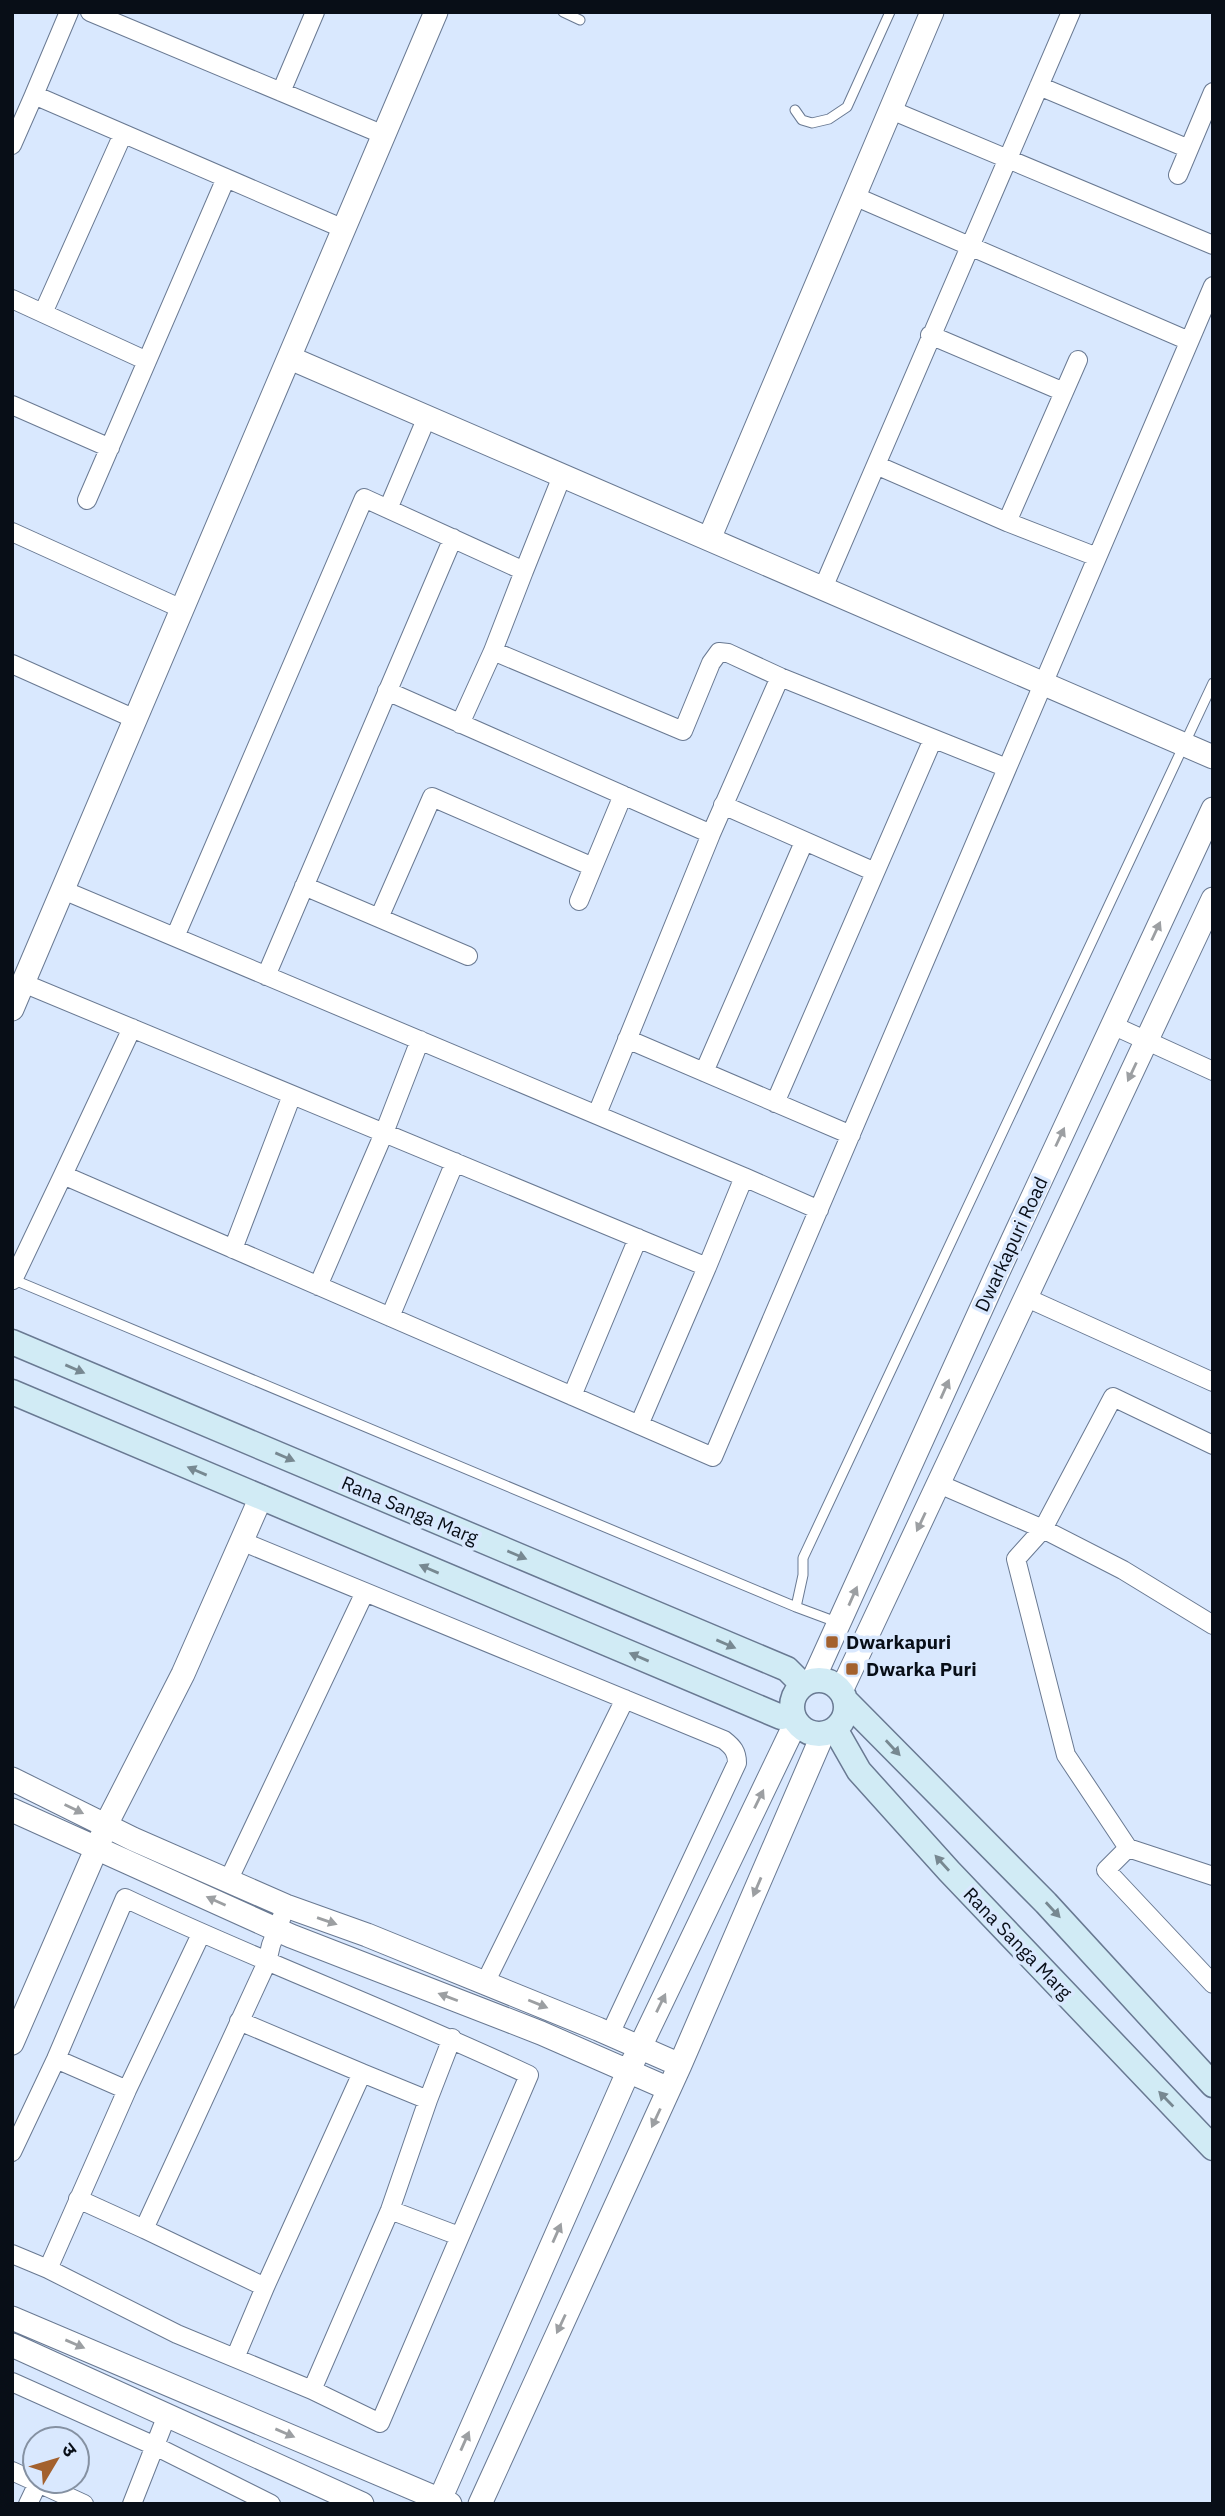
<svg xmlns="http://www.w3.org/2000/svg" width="1225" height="2516" font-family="'IBM Plex Sans','Noto Sans Devanagari',sans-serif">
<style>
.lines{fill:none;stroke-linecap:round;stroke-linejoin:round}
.service-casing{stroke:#697992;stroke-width:11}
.minor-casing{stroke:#697992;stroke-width:20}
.tertiary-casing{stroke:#697992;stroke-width:25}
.secondary-casing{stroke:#697992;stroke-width:27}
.service{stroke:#fff;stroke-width:9}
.minor{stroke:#fff;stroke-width:18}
.tertiary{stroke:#fff;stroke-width:23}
.secondary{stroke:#d1ebf5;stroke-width:24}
.oneway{fill:#9c9fa2}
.oneway2{fill:#778891}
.poi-dot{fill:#a3612e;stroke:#d9e8fe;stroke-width:2.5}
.labels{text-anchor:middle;stroke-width:7;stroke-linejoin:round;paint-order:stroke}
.street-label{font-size:19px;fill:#080e17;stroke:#d9e8fe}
.poi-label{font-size:19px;font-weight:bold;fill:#080e17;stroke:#d9e8fe;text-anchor:start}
</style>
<rect width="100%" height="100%" fill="#d9e8fe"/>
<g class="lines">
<defs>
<path id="service" d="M563,12l17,8
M795,110l7,10 10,3 17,-4 18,-12 43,-95
M12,1279l784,328
M839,1623l-43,-16 7,-32v-17l410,-875"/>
<path id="minor" d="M69,12l-35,83 310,134
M90,12l294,123
M1039,86l150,63
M281,92l34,-80
M891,110l322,135
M12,145l22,-50
M1178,175l35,-83
M854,196l335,145
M12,299l135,62
M43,313l80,-179
M930,335l134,57
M12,405l98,43
M876,465l131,57 90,35
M87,500l139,-322
M388,509l39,-92
M1007,522l71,-162
M12,532l170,77
M823,588l248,-576
M493,651l190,80 28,-68 8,-11 9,1 52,24
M12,664l123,55
M387,691l324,143
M460,724l33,-73 31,-80
M723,805l152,67
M304,886l164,70
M579,901l14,-34
M379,918l53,-121 161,70 30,-72
M175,937l189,-439 160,73 38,-95
M266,976l187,-438
M23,983l684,284 37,-90 -681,-287
M1112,1025l101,46
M132,1028l-69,147 650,282 500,-1171
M627,1039l224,96
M704,1072l100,-230
M775,1103l158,-364
M597,1114l114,-280 69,-157 227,91
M744,1177l75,33
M233,1249l59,-154
M13,1280l50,-105
M318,1286l66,-153 36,-93
M1027,1298l186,84
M390,1317l65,-155
M572,1396l66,-158
M639,1425l68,-158
M1213,1445l-100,-48 -70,132 -27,30 50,196 62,93 -22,22 107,114
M939,1484l104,45 80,41 90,55
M241,1541l483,199c9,7 13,12 13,23l-127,271
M1128,1848l85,28
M228,1881l137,-289
M485,1983l140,-284
M239,2021l123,52 -97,214 -121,-58 123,-267 4,-17 15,-39
M56,2059l71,31
M362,2073l66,27
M12,2152l44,-93 69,-161c133,63 271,114 404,177l-149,348 -68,-33 -135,-56 -129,-65 -36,-15
M78,2199l66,30
M390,2210l69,26
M48,2269l79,-179 74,-156
M235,2358l30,-71
M12,2382l143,64 116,58
M312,2390l78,-180 38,-110 24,-62
M12,2471l72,33
M28,2504l10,-21
M132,2504l35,-89"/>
<path id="tertiary" d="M290,358l923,399
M709,539l223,-527
M12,1009l424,-997
M813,1680l184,-406 216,-465
M841,1691l372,-792
M12,1779l121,60 153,67 81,29 231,94 82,36
M12,1810l279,126 250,97 128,56
M12,2043l99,-228 72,-141 78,-177
M12,2318l438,186
M12,2345l350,159
M438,2504l190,-432 168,-350
M480,2504l200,-439 143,-331"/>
<path id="secondary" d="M12,1342l775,327 16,16
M12,1392l769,325 12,-3
M792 1707a27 27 0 1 1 54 0a27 27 0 1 1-54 0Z
M845,1700l201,203 167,182
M835,1729l24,42 90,100 264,277"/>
</defs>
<use href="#service" class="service-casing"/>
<use href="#minor" class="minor-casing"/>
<use href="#tertiary" class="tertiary-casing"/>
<use href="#secondary" class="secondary-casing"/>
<use href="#service" class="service"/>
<use href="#minor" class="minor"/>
<use href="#tertiary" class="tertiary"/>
<use href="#secondary" class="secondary"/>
</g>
<defs><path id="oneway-solid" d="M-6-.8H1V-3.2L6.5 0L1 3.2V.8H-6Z" transform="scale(1.75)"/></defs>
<g class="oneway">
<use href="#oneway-solid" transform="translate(1156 931) rotate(-65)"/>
<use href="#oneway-solid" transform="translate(1132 1072) rotate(115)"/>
<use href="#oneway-solid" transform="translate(1060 1137) rotate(-65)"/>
<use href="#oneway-solid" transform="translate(945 1389) rotate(-66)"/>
<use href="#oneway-solid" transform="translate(921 1522) rotate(115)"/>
<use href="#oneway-solid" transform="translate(853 1596) rotate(-66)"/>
<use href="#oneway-solid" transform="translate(759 1799) rotate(-64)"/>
<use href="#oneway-solid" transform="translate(74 1809) rotate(26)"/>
<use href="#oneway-solid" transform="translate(757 1887) rotate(113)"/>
<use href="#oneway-solid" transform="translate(216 1901) rotate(-156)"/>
<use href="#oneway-solid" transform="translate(327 1921) rotate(19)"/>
<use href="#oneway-solid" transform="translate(448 1997) rotate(-159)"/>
<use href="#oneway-solid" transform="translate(661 2003) rotate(-64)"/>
<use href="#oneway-solid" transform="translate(538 2004) rotate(22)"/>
<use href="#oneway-solid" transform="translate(656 2118) rotate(115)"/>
<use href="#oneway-solid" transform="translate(557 2233) rotate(-66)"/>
<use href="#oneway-solid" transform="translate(561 2324) rotate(115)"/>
<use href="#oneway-solid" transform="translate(75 2344) rotate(23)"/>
<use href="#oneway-solid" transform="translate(285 2433) rotate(23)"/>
<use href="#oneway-solid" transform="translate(465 2441) rotate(-66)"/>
</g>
<g class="oneway2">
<use href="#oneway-solid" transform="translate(75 1369) rotate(23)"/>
<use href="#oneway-solid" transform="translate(285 1457) rotate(23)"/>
<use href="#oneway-solid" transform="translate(197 1471) rotate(-157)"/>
<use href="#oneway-solid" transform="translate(517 1555) rotate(23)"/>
<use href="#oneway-solid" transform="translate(429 1569) rotate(-157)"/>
<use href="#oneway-solid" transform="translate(726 1644) rotate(23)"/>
<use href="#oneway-solid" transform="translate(639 1657) rotate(-157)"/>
<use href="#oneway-solid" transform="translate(893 1748) rotate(47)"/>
<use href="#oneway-solid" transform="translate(942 1863) rotate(-132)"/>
<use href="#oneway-solid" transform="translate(1053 1910) rotate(47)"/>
<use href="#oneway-solid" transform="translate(1166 2099) rotate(-134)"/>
</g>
<g class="poi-dot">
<rect x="825" y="1635" width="14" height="14" rx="3.5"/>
<rect x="845" y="1662" width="14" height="14" rx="3.5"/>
</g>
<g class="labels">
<g class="street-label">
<text transform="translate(1011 1244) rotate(-65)" y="7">Dwarkapuri Road</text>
<text transform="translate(410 1510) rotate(23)" y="7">Rana Sanga Marg</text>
<text transform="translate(1018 1943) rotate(46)" y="7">Rana Sanga Marg</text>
</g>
<g class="poi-label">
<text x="846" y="1649">Dwarkapuri</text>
<text x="866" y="1676">Dwarka Puri</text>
</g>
</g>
<rect width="1225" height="2516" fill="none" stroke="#080e17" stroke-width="28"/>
<g transform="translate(56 2460) rotate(52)"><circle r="33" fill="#d9e8fe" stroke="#8591a2" stroke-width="2"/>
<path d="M0-5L12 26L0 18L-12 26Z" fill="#a3612e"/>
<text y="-10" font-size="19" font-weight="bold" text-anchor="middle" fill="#080e17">उ</text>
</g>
</svg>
